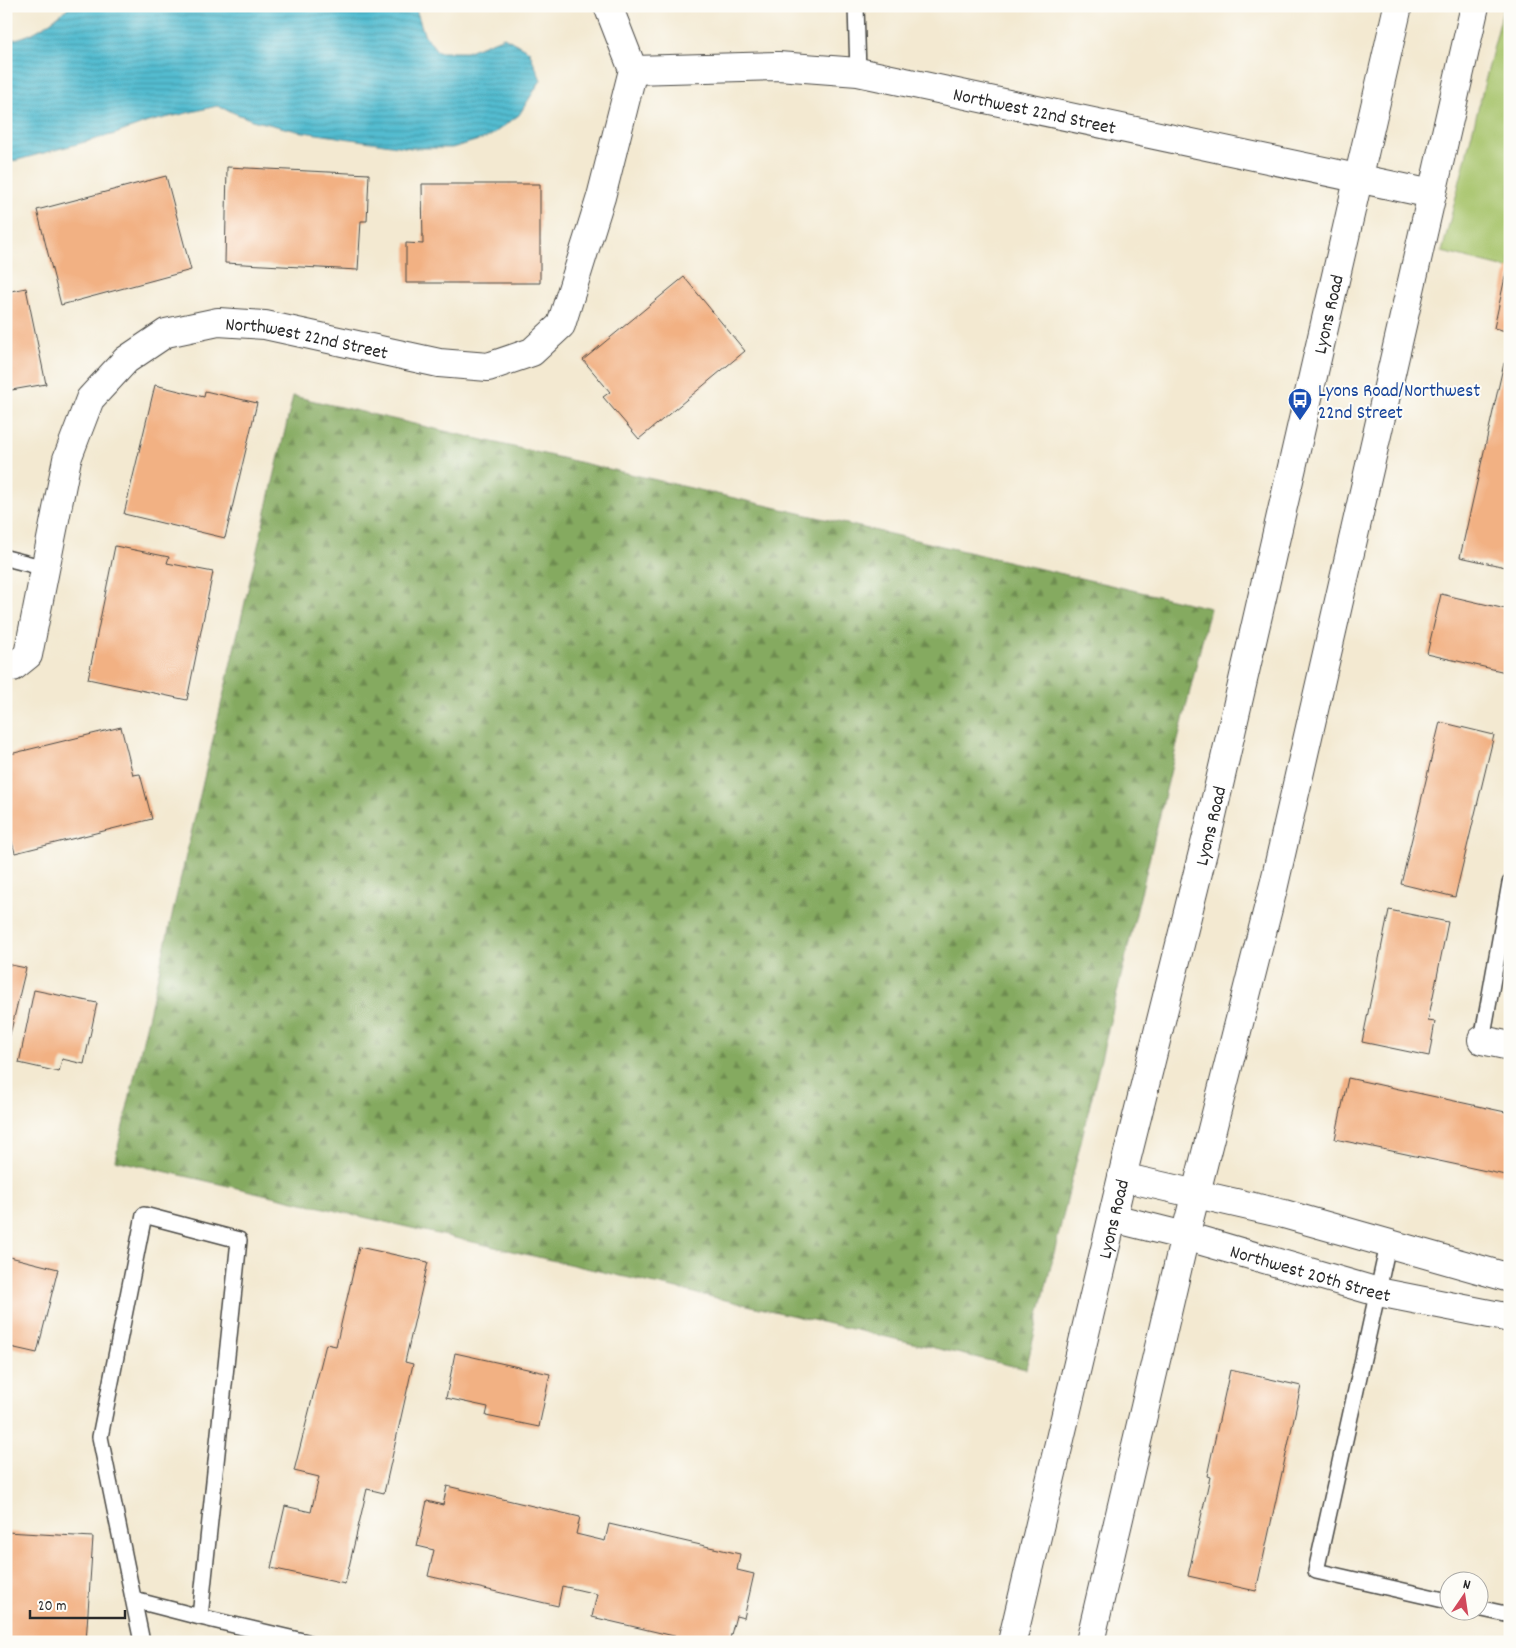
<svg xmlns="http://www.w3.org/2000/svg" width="1516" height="1648" font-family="Dekko,sans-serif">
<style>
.forest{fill:url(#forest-firs);stroke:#586a46}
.green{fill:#a7c46c;stroke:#69784c}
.water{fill:url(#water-rules);stroke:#3f747e}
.building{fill:#f2b183}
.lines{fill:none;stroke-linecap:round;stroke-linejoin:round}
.lane-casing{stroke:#494844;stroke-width:18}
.street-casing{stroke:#494844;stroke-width:30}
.primary-casing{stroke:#494844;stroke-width:30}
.lane{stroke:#fff;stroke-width:15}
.street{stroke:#fff;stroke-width:28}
.primary{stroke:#fff;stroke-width:28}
.labels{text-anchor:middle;stroke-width:4;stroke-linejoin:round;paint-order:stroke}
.street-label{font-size:19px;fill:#2b2b2b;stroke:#fdfcf7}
.transit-label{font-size:19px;fill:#164399;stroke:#fdfcf7;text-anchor:start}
</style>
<defs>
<pattern id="forest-firs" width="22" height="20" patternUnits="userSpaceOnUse" patternTransform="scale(1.25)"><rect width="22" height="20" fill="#85aa60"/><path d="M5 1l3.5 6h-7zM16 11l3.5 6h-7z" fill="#6d8b4f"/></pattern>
<pattern id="water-rules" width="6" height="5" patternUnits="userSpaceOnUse" patternTransform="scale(1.25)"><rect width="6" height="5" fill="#53bcd0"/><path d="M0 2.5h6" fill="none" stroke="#4599a9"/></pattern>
</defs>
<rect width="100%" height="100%" fill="#fdfcf7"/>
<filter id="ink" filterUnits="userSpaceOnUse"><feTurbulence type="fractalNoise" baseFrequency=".02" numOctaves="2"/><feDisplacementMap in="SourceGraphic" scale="10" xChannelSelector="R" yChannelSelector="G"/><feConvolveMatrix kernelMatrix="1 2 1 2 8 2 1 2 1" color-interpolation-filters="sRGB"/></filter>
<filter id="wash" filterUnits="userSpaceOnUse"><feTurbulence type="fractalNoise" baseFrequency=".0096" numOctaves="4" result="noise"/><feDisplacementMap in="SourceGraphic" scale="20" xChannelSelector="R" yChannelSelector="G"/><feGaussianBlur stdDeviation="1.12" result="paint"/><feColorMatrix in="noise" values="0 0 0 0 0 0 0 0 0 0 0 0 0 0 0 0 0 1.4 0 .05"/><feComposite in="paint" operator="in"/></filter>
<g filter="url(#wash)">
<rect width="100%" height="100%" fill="#f3e9d1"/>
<path class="forest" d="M293,396l917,212 -184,761 -911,-209z"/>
<path class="green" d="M1504,6h6v263l-68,-17z"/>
<path class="water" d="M70,6h345l9,28 14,18h28l38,-15 25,14 12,29 -22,35 -30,22 -37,11h-41l-114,-17 -45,-11 -35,-14 -69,16 -33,12 -109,29v-123c25,-1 45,-18 64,-34z"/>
<g id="blocks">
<path class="building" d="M227,167l142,7 -2,47h-6l-3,49 -133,-7z
M166,176l25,94 -130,35 -24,-95z
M422,184h118v99h-134v-40l17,1z
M1507,268h3v64l-16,-4z
M684,277l61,74 -106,88 -36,-42 7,-5 -27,-32z
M26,288l20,96 -40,7v-99z
M1504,363l6,1v204l-50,-11z
M155,385l49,12 1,-6 52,12 -32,135 -101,-24z
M115,546l54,11 -2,6 46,9 -26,128 -99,-21z
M1441,594l69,16v63l-83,-19z
M1440,722l54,13 -39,162 -54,-13z
M121,727l12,48 7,-1 12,45 -137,34 -9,-33v-11l4,-1 -4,-16v-37z
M1389,910l59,12 -20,99 7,1 -6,34 -67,-14z
M6,964l20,4 -19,79h-1z
M34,990l63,13 -13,61 -22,-5 -3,13 -40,-9z
M1348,1078l162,35v63l-175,-37z
M359,1247l69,15 -23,100 8,2 -29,129 -17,-4 -22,95 -74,-16 14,-62 26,6 8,-35 -25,-6 32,-127 10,2z
M6,1256l52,13 -21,84 -31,-7z
M455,1353l95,21 -11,53 -53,-11 2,-9 -42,-9z
M1230,1370l71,16 -45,205 -68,-15 22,-99 -3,-1z
M447,1486l133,31 -4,17 29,7 4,-17 131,30 -3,16 17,4 -10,44 -8,-2 -7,26h-29l-108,-25 5,-23 -35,-8 -4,20 -130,-30 6,-26 -17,-4 10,-45 16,4z
M6,1532l87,5 -7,105h-80z"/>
</g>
</g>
<g filter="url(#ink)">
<use href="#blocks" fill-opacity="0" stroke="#494844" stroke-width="1"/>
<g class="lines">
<defs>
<path id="lane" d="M856,6l2,66
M6,558l39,10
M1482,1040l28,-157
M1388,1245l-72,326 132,30
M134,1600l66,17
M1478,1608l32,7
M142,1642l-42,-205 44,-222 95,25 -39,377 107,25"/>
<g id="street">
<path id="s1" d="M633,70l145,-4 80,6 574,122"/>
<path id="s2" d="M6,666l7,1 15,-12 39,-196 23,-60 36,-39 40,-27 52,-11 47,3 174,38 49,4 44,-15 29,-27 40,-128 32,-127 -25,-64"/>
<path d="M1482,1040l28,6"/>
<path d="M1122,1177l162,37 226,64"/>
<path id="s3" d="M1113,1218l72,18 193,56 132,26"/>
</g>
<g id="primary">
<path id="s4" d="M1012,1642l110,-465 88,-353 188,-818"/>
<path d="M1090,1642l95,-406 89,-351 201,-879"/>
</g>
</defs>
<use href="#lane" class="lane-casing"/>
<use href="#street" class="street-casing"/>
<use href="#primary" class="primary-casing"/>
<use href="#lane" class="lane"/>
<use href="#street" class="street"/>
<use href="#primary" class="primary"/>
</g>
</g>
<defs>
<symbol id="bus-pin" viewBox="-11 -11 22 30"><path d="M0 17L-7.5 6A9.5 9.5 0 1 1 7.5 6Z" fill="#1a4fb4" stroke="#fdfcf7"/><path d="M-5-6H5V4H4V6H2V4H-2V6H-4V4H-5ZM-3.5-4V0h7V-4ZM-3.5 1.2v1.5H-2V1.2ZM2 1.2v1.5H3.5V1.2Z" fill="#fff"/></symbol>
</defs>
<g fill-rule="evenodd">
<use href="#bus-pin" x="1286" y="386" width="28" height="38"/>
</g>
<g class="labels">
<g class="street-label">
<text dy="7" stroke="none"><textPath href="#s1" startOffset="406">Northwest 22nd Street</textPath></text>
<text dy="7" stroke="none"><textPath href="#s4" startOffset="1365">Lyons Road</textPath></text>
<text dy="7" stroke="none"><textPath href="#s2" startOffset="535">Northwest 22nd Street</textPath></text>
<text dy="7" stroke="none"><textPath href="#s4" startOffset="840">Lyons Road</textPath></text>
<text dy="7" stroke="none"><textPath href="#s4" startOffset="435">Lyons Road</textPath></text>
<text dy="7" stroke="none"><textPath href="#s3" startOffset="205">Northwest 20th Street</textPath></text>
</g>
<g class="transit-label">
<text x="1318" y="396">Lyons Road/Northwest<tspan x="1318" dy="22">22nd Street</tspan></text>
</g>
</g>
<rect width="1516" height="1648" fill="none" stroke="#fdfcf7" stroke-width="25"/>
<g transform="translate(1464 1596) rotate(13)"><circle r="24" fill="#fdfcf7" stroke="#a9a8a5"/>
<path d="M0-4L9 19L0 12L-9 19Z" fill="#d1495b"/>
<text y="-8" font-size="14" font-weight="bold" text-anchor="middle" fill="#2b2b2b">N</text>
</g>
<path d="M30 1610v8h95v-8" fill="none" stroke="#2b2b2b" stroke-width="2.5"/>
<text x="38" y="1610" font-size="15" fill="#2b2b2b" stroke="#fdfcf7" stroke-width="4" paint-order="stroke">20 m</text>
</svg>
